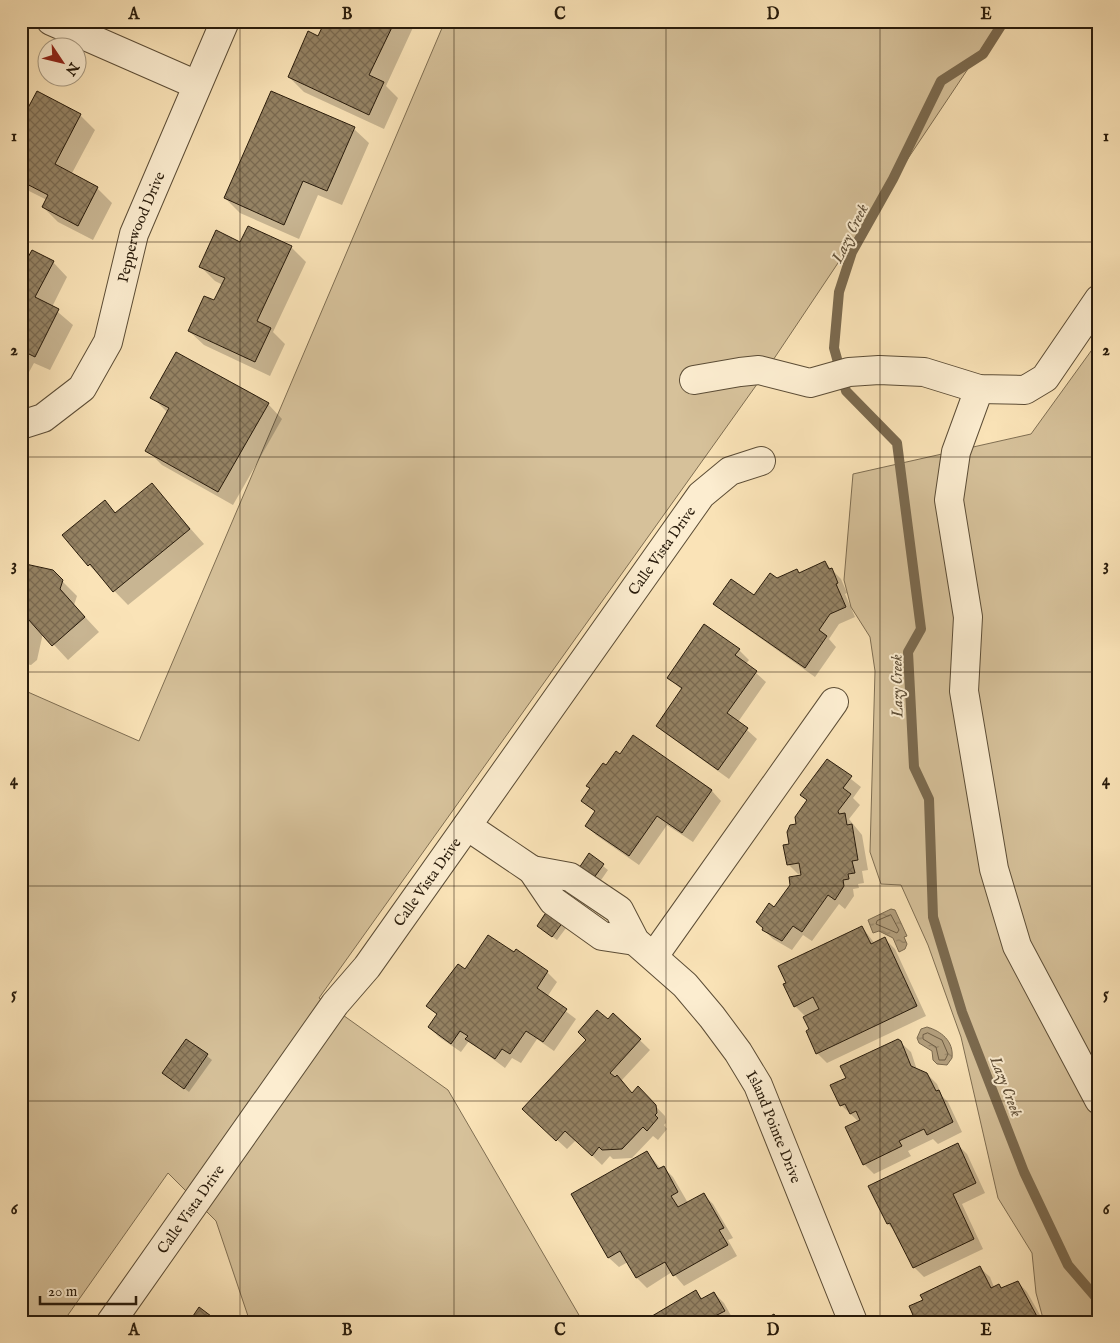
<svg xmlns="http://www.w3.org/2000/svg" width="1120" height="1343" font-family="'IM FELL English',serif">
<style>
.green{fill:#d6c19a;stroke:#7f6e52}
.water{fill:url(#water-ripples);stroke:#7b6a4f}
.shadow{fill:#0003}
.lines{fill:none;stroke-linecap:round;stroke-linejoin:round}
.shore{stroke:#6e5d44;stroke-width:1}
.stream{stroke:#7b6a4f;stroke-width:10}
.building{fill:url(#building-cross-hatch);stroke:#281b0b}
.minor-casing{stroke:#5c4d36;stroke-width:30}
.minor{stroke:#fcedd0;stroke-width:28}
.grid{fill:none;stroke:#281b0b;stroke-width:1;stroke-opacity:0.55}
.labels{text-anchor:middle;stroke-width:4;stroke-linejoin:round;paint-order:stroke}
.street-label{font-size:15px;fill:#281b0b;stroke:#fcedd0}
.water-label{font-size:16px;font-style:italic;fill:#605039;stroke:#fcedd0}
.neatline{fill:none;stroke:#281b0b;stroke-width:2}
.grid-label{font-size:16px;text-anchor:middle;font-weight:bold;fill:#281b0b}
</style>
<defs>
<pattern id="water-ripples" width="26" height="14" patternUnits="userSpaceOnUse" patternTransform="scale(1.25)"><rect width="26" height="14" fill="#b39f7d"/><path d="M2 4q2-2 4 0t4 0M15 11q2-2 4 0t4 0" fill="none" stroke="#928165"/></pattern>
<pattern id="building-cross-hatch" width="8" height="8" patternUnits="userSpaceOnUse" patternTransform="scale(1.25)"><rect width="8" height="8" fill="#958364"/><path d="M0 0l8 8M0 8l8-8" fill="none" stroke="#7a6a51"/></pattern>
</defs>
<rect width="100%" height="100%" fill="#fae3b7"/>
<filter id="stains"><feTurbulence type="fractalNoise" baseFrequency=".004" numOctaves="4"/><feColorMatrix values="0 0 0 0 .2 0 0 0 0 .09 0 0 0 0 .02 0 0 0 .5 -.17"/></filter>
<radialGradient id="worn" r=".72"><stop offset=".6" stop-color="#630" stop-opacity="0"/><stop offset="1" stop-color="#630" stop-opacity=".3"/></radialGradient>
<path class="green" d="M445,21h555l-245,366 -436,611 129,92 135,232h-333l-34,-101 -48,-48 -105,149h-42v-633l118,52z
M1099,340v982h-55l-8,-29 -4,-40 -34,-55 -37,-161 -33,-92 -27,-60 -20,-1 -11,-32 5,-181 -5,-34 -19,-30 -7,-27 9,-106 178,-40z"/>
<path class="water" d="M891,909l4,1 12,26 -3,1 3,7 -2,5 -6,3 -6,-14 -14,-7 -6,2 -5,-13z
M927,1027c14,4 27,14 25,31l-5,7 -10,-1 -4,-4 -1,-9 -13,-8 -2,-5 4,-9z"/>
<path class="shadow" d="M327,21h89l-30,65 12,12 -14,31 -80,-37 -15,-15 30,-39z
M38,93l42,22 15,15 -24,45 26,13 15,15 -19,37 -35,-18 -15,-15 4,-7 -26,-13v-64z
M354,129l15,14 -27,62 -24,-10 -19,44 -59,-26 -15,-15z
M241,243l50,4 15,15 -33,70 12,12 -15,32 -66,-31 -15,-14 26,-29 8,-17 -8,-4 -14,-14z
M53,262l14,15 -15,30 21,18 -23,45 -16,-7 -6,11 -7,-4v-98z
M152,397l116,7 14,15 -49,86 -71,-40 -15,-15 21,-37z
M152,485l52,59 -76,61 -39,-40 -25,-30 41,-33 12,12z
M825,563l16,16 6,14 -2,1 10,23 -16,7 -10,15 7,8 -21,30 -90,-64 -10,-10 39,-6 23,-18 20,-9 3,4z
M21,564l31,7 25,25 -3,9 25,27 -31,28 -25,-27 -6,27 -6,5 -10,-2z
M739,650l10,10 -3,4 20,18 -28,40 19,17 -28,40 -61,-44 -10,-10 24,-35 -14,-13z
M633,737l79,54 9,10 -28,41 -26,-17 -28,40 -43,-30 -10,-10 10,-13 -13,-11 23,-34 14,-11z
M827,760l34,27 -8,11 7,7 -11,14 13,16 6,35 -6,1 2,12 -6,1 1,4 -6,1 1,7 -9,13 -6,-5 -27,37 -9,-6 -11,15 -19,-11 -10,-10 11,-21 29,-32 -1,-3 -4,1 -10,-10 3,-19 17,-44 -7,-6z
M589,855l19,15 -9,13 -14,-11z
M562,923l4,5 -9,12 -14,-10z
M862,927l13,17 10,-5 10,10 31,67 -99,47 -10,-10 -11,-36 -11,-11z
M516,951l31,21 10,10 -10,15 29,22 -22,32 -17,-12 -16,24 -9,-5 -7,10 -36,-27 -8,11 -22,-15 -10,-10 9,-12 -10,-10 37,-35 49,-16z
M613,1014l37,36 -29,31 12,13 5,-6 27,28 1,7 -2,2 3,4 -9,11 -5,-4 -21,22 -19,1 -3,-3 -8,9 -26,-25 -9,9 -34,-31z
M187,1040l25,20 -23,32 -25,-19z
M900,1042l11,10 6,18 10,4 10,10 5,12 6,6 14,30 -24,12 -5,-5 -25,12 3,5 -37,18 -10,-10 -5,-42 -18,-17 7,-27z
M957,1144l10,10 18,39 -23,11 21,45 -59,28 -10,-10 -19,-36 -7,-7z
M647,1152l14,17 2,-2 10,10 15,26 15,-9 10,10 20,34 -5,2 9,16 -53,30 -12,-14 -25,16 -10,-10 -9,-16 -9,5 -10,-9 -36,-63z
M980,1268l10,9 4,10 4,-2 4,4 16,-7 9,10 17,30h-126l6,-22z
M695,1292l8,7 11,-6 10,10 10,18 -90,1z"/>
<g class="lines">
<path class="shore" d="M891,915l8,15 -2,3 -21,-9 1,-3z
M928,1033l14,7 6,14 -3,6h-6l-3,-13 -13,-8v-4z"/>
<path class="stream" d="M1004,21l-21,33 -42,27 -48,98 -41,73 -13,40 -5,56 12,43 51,52 24,186 -13,23 6,115 15,32 4,118 29,95 62,160 44,93 31,36"/>
</g>
<path class="building" d="M325,21h70l-26,54 15,7 -15,33 -81,-38 20,-46 10,5z
M37,91l44,23 -26,50 43,23 -20,39 -36,-19 6,-12 -27,-14v-60z
M271,91l84,36 -28,64 -24,-10 -19,44 -60,-27z
M248,226l44,20 -35,75 14,7 -16,34 -67,-31 16,-35 10,4 11,-22 -26,-11 17,-37 24,12z
M32,250l22,11 -19,36 24,12 -24,48 -14,-7v-80z
M176,352l93,51 -51,89 -73,-41 24,-43 -19,-10z
M152,483l38,46 -77,63 -23,-28 -2,2 -26,-31 43,-35 10,13z
M825,561l4,8 3,-1 6,15 -2,1 10,23 -16,7 -11,16 8,6 -22,32 -92,-64 18,-25 23,16 16,-22 7,5 20,-9 2,4z
M21,563l32,7 10,10 -3,9 25,28 -33,29 -24,-27 -7,28z
M704,624l36,25 -5,6 22,16 -30,42 21,15 -30,42 -62,-44 26,-38 -15,-10z
M633,735l79,55 -30,43 -25,-17 -28,40 -44,-30 10,-15 -14,-10 9,-13 -4,-2 17,-23 3,2 10,-14 4,3z
M827,759l25,17 -9,12 8,6 -13,17 1,3 6,-1 2,12 5,-1 6,36 -6,1 3,12 -7,1 1,5 -6,1 1,6 -9,14 -7,-5 -26,37 -9,-6 -11,15 -20,-11 1,-2 -7,-6 13,-19 5,4 16,-22 -1,-8 12,-2 -2,-12 -12,2 -4,-20 6,-1 -2,-12 3,-7 6,-1 -1,-7 12,-17 -7,-5z
M589,853l15,11 -11,15 -14,-11z
M547,911l16,11 -11,15 -15,-11z
M862,926l9,18 14,-7 32,69 -101,48 -10,-23 3,-2 -6,-12 16,-8 -6,-12 -19,10 -11,-23 3,-1 -8,-17z
M488,935l26,17 2,-3 32,22 -11,17 30,21 -24,33 -17,-11 -16,23 -8,-5 -7,10 -30,-20 3,-3 -8,-5 -9,13 -23,-17 9,-13 -11,-8 32,-42 7,5z
M597,1010l11,9 5,-6 28,26 -31,34 5,4 2,-2 15,18 6,-7 18,19 1,8 -2,2 3,3 -11,13 -4,-4 -21,22 -20,1 -3,-3 -7,9 -27,-25 -9,10 -34,-32 64,-69 -8,-8z
M186,1039l22,15 -24,35 -22,-16z
M898,1039l3,2 10,25 16,7 9,18 3,-1 14,32 -26,13 -3,-6 -25,12 3,5 -39,19 -18,-38 15,-7 -4,-9 -6,3 -5,-10 -5,2 -10,-21 16,-7 -6,-12z
M958,1143l18,40 -23,11 21,45 -61,29 -23,-45 -3,1 -19,-38z
M647,1151l11,18 6,-3 14,26 -7,4 7,11 26,-14 20,35 -5,2 9,15 -55,31 -8,-14 -29,16 -16,-27 -12,7 -37,-64z
M980,1266l11,22 8,-4 2,4 17,-7 22,41h-124l-7,-16 14,-6 -3,-5z
M696,1290l5,9 13,-7 11,19 -10,5 4,6h-77z
M199,1307l20,15h-30z
M774,1314l5,8h-19z"/>
<g class="lines">
<defs>
<g id="minor">
<path d="M51,21l146,64"/>
<path d="M694,380l46,-8 19,-2 51,13 39,-11 30,-2 45,2 55,17 46,1 20,-12 54,-79"/>
<path d="M979,389l-23,63 -7,48 19,117 -4,74 30,178 23,77 82,154"/>
<path id="s1" d="M21,425l22,-7 39,-30 26,-46 26,-108 91,-213"/>
<path d="M467,826l65,44 21,31 49,35 33,5"/>
<path id="s2" d="M532,870l38,7 49,33 16,31 50,44 27,32 26,35 20,33 95,237"/>
<path d="M654,956l180,-254"/>
<path id="s3" d="M111,1322l224,-318 32,-37 334,-472 29,-24 31,-10"/>
</g>
</defs>
<use href="#minor" class="minor-casing"/>
<use href="#minor" class="minor"/>
</g>
<path class="grid" d="M240,21v1301M454,21v1301M666,21v1301M880,21v1301M21,242h1078M21,457h1078M21,672h1078M21,886h1078M21,1101h1078"/>
<g class="labels">
<g class="street-label">
<text dy="5" stroke="none"><textPath href="#s1" startOffset="245">Pepperwood Drive</textPath></text>
<text dy="5" stroke="none"><textPath href="#s3" startOffset="948">Calle Vista Drive</textPath></text>
<text dy="5" stroke="none"><textPath href="#s3" startOffset="542">Calle Vista Drive</textPath></text>
<text dy="5" stroke="none"><textPath href="#s2" startOffset="368">Island Pointe Drive</textPath></text>
<text dy="5" stroke="none"><textPath href="#s3" startOffset="138">Calle Vista Drive</textPath></text>
</g>
<g class="water-label">
<text transform="translate(849 233) rotate(-64)" y="6">Lazy Creek</text>
<text transform="translate(896 686) rotate(-91)" y="6">Lazy Creek</text>
<text transform="translate(1007 1086) rotate(69)" y="6">Lazy Creek</text>
</g>
</g>
<rect width="1120" height="1343" fill="none" stroke="#fae3b7" stroke-width="55"/>
<g transform="translate(62 62) rotate(125)"><circle r="24" fill="#fcedd0" stroke="#a79981"/>
<path d="M0-4L9 19L0 12L-9 19Z" fill="#8f2418"/>
<text y="-8" font-size="14" font-weight="bold" text-anchor="middle" fill="#281b0b">N</text>
</g>
<path d="M40 1296v8h96v-8" fill="none" stroke="#281b0b" stroke-width="2.5"/>
<text x="48" y="1296" font-size="15" fill="#281b0b" stroke="#fcedd0" stroke-width="4" paint-order="stroke">20 m</text>
<rect x="28" y="28" width="1064" height="1288" class="neatline"/>
<g class="grid-label">
<text x="134" y="19">A</text>
<text x="347" y="19">B</text>
<text x="560" y="19">C</text>
<text x="773" y="19">D</text>
<text x="986" y="19">E</text>
<text x="14" y="141">1</text>
<text x="1106" y="141">1</text>
<text x="14" y="355">2</text>
<text x="1106" y="355">2</text>
<text x="14" y="570">3</text>
<text x="1106" y="570">3</text>
<text x="14" y="785">4</text>
<text x="1106" y="785">4</text>
<text x="14" y="999">5</text>
<text x="1106" y="999">5</text>
<text x="14" y="1214">6</text>
<text x="1106" y="1214">6</text>
<text x="134" y="1335">A</text>
<text x="347" y="1335">B</text>
<text x="560" y="1335">C</text>
<text x="773" y="1335">D</text>
<text x="986" y="1335">E</text>
</g>
<rect width="100%" height="100%" filter="url(#stains)"/>
<rect width="100%" height="100%" fill="url(#worn)"/>
</svg>
